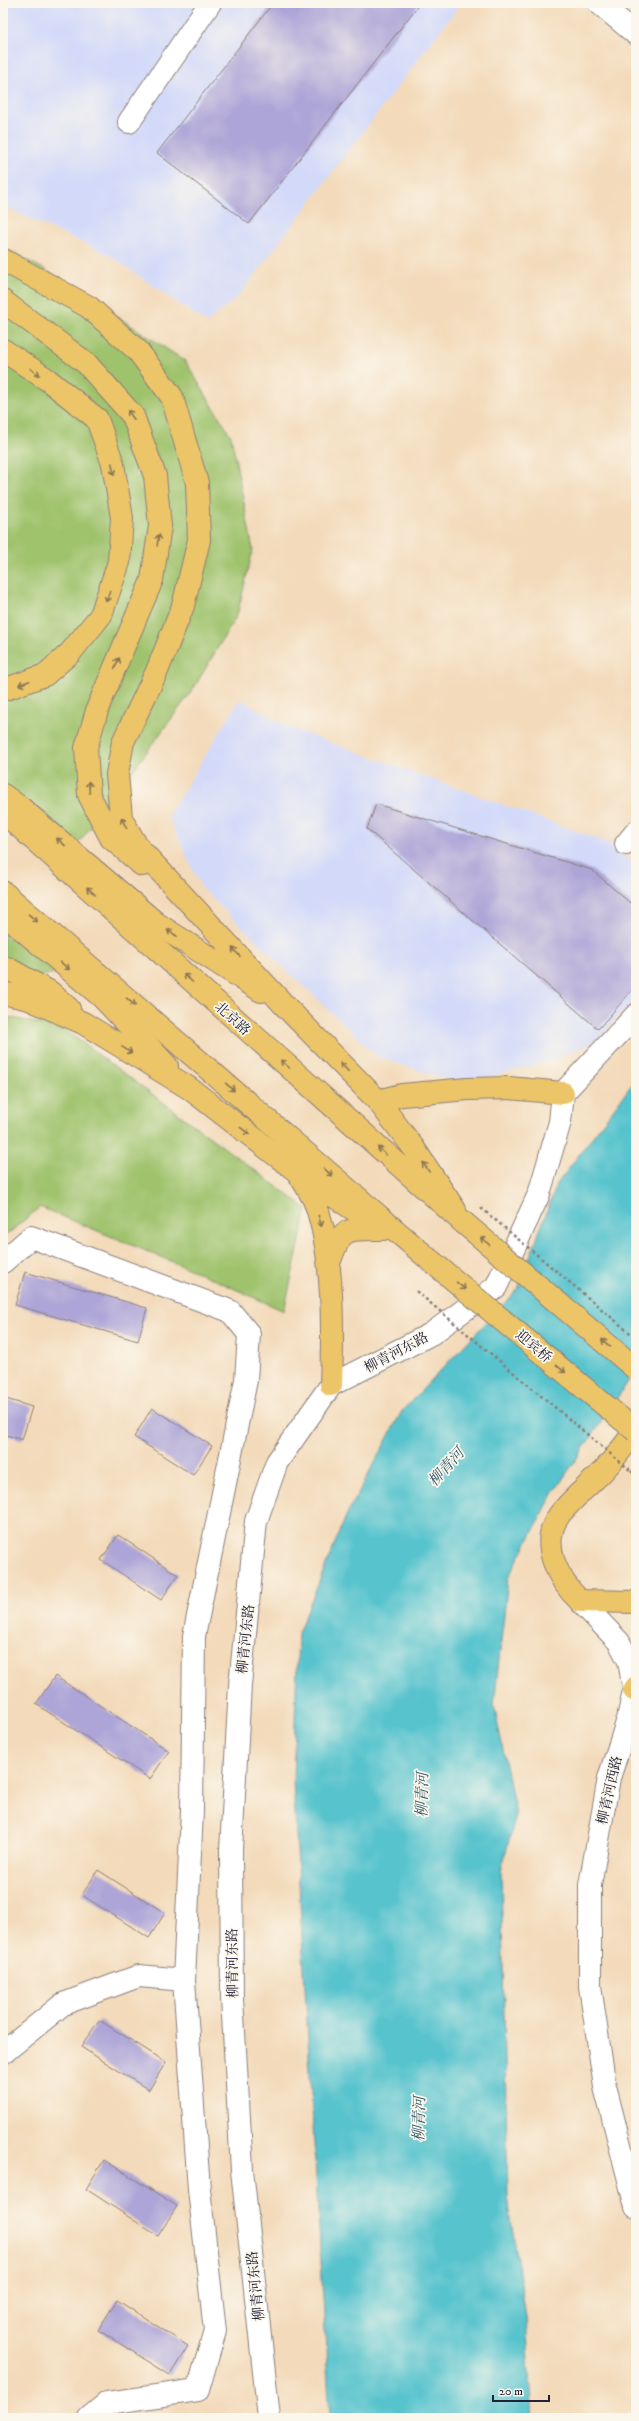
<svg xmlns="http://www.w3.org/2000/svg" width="639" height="2421" font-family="'IM FELL DW Pica','Noto Serif SC',serif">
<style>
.built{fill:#d2d9f9}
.green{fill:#9fc26c;stroke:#607254}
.water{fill:#56c3cd;stroke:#3c7284}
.building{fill:#ada5d7}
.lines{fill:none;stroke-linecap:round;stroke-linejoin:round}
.minor-casing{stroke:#8a7e7a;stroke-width:24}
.major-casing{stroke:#8a7e7a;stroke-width:24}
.highway-casing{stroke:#8a7e7a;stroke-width:24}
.path{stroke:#8a7e7a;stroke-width:2.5;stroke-dasharray:3 3;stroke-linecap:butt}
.minor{stroke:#fff;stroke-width:22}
.major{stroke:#edc569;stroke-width:22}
.highway{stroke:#edc569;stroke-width:22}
.major-bridge-casing{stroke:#8a7e7a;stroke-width:24;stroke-linecap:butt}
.path-bridge{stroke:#8a7e7a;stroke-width:2.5;stroke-dasharray:3 3;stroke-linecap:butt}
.major-bridge{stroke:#edc569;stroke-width:22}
.oneway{stroke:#887452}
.labels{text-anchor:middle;stroke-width:3.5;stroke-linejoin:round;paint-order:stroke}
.street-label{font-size:14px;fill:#22223b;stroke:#fbf7ec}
.water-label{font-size:15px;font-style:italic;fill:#345a6e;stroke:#fbf7ec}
</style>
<rect width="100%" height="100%" fill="#fbf7ec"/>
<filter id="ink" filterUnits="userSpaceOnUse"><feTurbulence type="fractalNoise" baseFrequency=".025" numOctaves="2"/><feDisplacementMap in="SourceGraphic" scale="8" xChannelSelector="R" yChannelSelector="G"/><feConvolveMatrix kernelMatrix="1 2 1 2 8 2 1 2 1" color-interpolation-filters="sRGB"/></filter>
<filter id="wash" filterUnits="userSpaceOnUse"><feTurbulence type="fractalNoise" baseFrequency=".012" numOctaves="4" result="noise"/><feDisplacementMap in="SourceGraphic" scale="16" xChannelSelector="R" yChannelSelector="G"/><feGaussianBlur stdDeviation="0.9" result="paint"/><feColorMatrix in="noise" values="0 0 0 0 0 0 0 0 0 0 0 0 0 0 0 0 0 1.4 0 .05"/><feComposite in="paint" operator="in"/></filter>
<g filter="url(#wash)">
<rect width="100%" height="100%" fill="#f3daba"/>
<path class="built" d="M3,3h458l-221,291 -33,29 -98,-68 -106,-49z
M240,699l48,28 321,116 27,23v131l-39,44 -50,21 -86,22 -83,-27 -176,-168 -34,-73z"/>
<path class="green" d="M3,247l53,29 129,85 46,75 22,114 -16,65 -45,76 -114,153 -75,-60z
M3,933l54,40 -54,9z
M3,1016l61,13 243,180 -23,102 -80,-36 -164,-68 -37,31z"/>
<path class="water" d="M636,1079v291l-82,122 -46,86 -14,127 22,110 -15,55 7,328 18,120 7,100h-203l-37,-637 5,-148 49,-119 55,-103 116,-122 39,-105z"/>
<g id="blocks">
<path class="building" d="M273,3h147l-171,221 -92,-71z
M376,804l216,66 44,38v78l-38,43 -231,-200z
M25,1272l122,36 -9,33 -123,-36z
M3,1398l29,9 -10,33 -19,-6z
M152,1408l60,38 -19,29 -59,-38z
M118,1535l60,40 -17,25 -60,-40z
M55,1676l114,75 -19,28 -114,-75z
M98,1870l67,43 -16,25 -67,-43z
M99,2020l67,42 -17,28 -68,-43z
M104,2160l73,46 -19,30 -72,-47z
M117,2300l71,46 -18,29 -72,-45z"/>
</g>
</g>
<g filter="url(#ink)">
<use href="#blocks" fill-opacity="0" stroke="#8a7e7a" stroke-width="1"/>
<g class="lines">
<defs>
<path id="minor" d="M599,3l37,31
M129,122l81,-119
M626,844l10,-12
M3,1262l28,-25 199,74 19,23 -3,46 -52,256 -2,175 -8,169 15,209 16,142 -17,59 -91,13 -18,15
M580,1601l39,41 10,19 5,29 -6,29 -19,59 -19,107v101l15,101 31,120
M3,2053l60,-49 76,-28 45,4
M269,2418l-27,-248 -10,-172 -1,-148 9,-165 16,-164 21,-59 54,-77 100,-51 65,-47 43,-93 21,-72 3,-29 73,-78"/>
<path id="major" d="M3,260l86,47 49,44 34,46 25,86 2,57 -16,66 -26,65 -34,71 -6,32 4,44 16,28 150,162 91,93 35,46 42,63
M3,301l83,62 47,53 22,60 5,50 -8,54 -54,127 -12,41 3,47 22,43 31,27
M3,795l18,13 135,115 105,68
M3,913l99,84 65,69
M3,968h4l43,24 19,17
M3,993l26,6 54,24 106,65 110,85 81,54
M378,1101l24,-6 65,-6 42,-1 54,5
M300,1176c6,9 12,19 16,29 18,52 17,126 15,180
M329,1263c13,-37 16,-34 54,-34
M636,1430c-11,14 -22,30 -35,43 -13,13 -29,26 -41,41 -22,29 -2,66 20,87l56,1
M634,1690l2,-3"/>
<path id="highway" d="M3,350l45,30 49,39 16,45 9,54 -3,44 -18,53 -31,38 -25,22 -42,15
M3,812l461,411
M3,892l428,369"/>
</defs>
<use href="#minor" class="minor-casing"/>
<use href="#major" class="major-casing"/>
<use href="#highway" class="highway-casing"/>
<path class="path" d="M631,1471l5,4"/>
<use href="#minor" class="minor"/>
<use href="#major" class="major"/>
<use href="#highway" class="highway"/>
<defs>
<path id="major-bridge" d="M464,1223l172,146
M431,1261l205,170"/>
</defs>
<use href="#major-bridge" class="major-bridge-casing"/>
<path class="path-bridge" d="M481,1208l155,130
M416,1291l215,180"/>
<use href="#major-bridge" class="major-bridge"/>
</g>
<defs><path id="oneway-shaft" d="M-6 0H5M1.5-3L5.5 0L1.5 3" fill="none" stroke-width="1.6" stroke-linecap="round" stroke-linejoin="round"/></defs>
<g class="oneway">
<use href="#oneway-shaft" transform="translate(35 372) rotate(34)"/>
<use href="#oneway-shaft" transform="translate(131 415) rotate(-124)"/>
<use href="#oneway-shaft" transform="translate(113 469) rotate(78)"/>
<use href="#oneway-shaft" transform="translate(158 540) rotate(-81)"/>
<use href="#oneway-shaft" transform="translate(108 596) rotate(108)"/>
<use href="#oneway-shaft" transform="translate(117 663) rotate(-66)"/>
<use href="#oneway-shaft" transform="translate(24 683) rotate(159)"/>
<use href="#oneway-shaft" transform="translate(89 787) rotate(-94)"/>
<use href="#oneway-shaft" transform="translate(124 823) rotate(-117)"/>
<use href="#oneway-shaft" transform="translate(61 842) rotate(-139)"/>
<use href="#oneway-shaft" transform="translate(91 891) rotate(-138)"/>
<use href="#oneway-shaft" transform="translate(33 918) rotate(41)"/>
<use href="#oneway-shaft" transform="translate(172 933) rotate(-147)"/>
<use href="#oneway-shaft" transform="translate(236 952) rotate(-132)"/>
<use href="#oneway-shaft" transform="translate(65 966) rotate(40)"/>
<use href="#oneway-shaft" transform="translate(188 978) rotate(-138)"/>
<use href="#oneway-shaft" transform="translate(131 1002) rotate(41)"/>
<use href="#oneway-shaft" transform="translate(127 1050) rotate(32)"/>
<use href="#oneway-shaft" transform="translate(285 1064) rotate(-138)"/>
<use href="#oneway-shaft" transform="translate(344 1067) rotate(-134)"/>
<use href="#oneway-shaft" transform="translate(230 1087) rotate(41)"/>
<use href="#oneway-shaft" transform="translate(245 1131) rotate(37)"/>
<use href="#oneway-shaft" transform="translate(382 1151) rotate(-138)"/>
<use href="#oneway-shaft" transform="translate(426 1167) rotate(-124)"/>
<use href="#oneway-shaft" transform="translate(328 1172) rotate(41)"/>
<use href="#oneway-shaft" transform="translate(320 1221) rotate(74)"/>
<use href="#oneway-shaft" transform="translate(485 1241) rotate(-140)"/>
<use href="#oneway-shaft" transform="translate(461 1286) rotate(40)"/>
<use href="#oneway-shaft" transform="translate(606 1343) rotate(-140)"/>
<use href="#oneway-shaft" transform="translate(561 1369) rotate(40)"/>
</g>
</g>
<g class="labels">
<g class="street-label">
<text transform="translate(233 1018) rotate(42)" y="5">北京路</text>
<text transform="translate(534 1346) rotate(40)" y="5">迎宾桥</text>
<text transform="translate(396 1352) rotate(-28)" y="5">柳青河东路</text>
<text transform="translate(245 1639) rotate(-84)" y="5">柳青河东路</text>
<text transform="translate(609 1790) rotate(-77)" y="5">柳青河西路</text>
<text transform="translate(232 1963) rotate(-91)" y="5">柳青河东路</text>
<text transform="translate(255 2286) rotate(-96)" y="5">柳青河东路</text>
</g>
<g class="water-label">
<text transform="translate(446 1467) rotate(-48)" y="5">柳青河</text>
<text transform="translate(422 1795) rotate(-89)" y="5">柳青河</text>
<text transform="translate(419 2119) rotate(-89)" y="5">柳青河</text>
</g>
</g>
<rect width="639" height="2421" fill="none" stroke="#fbf7ec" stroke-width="16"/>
<path d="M493 2395v6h56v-6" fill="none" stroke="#22223b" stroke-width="2"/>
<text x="499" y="2395" font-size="12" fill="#22223b" stroke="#fbf7ec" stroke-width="3" paint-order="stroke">20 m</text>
</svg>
